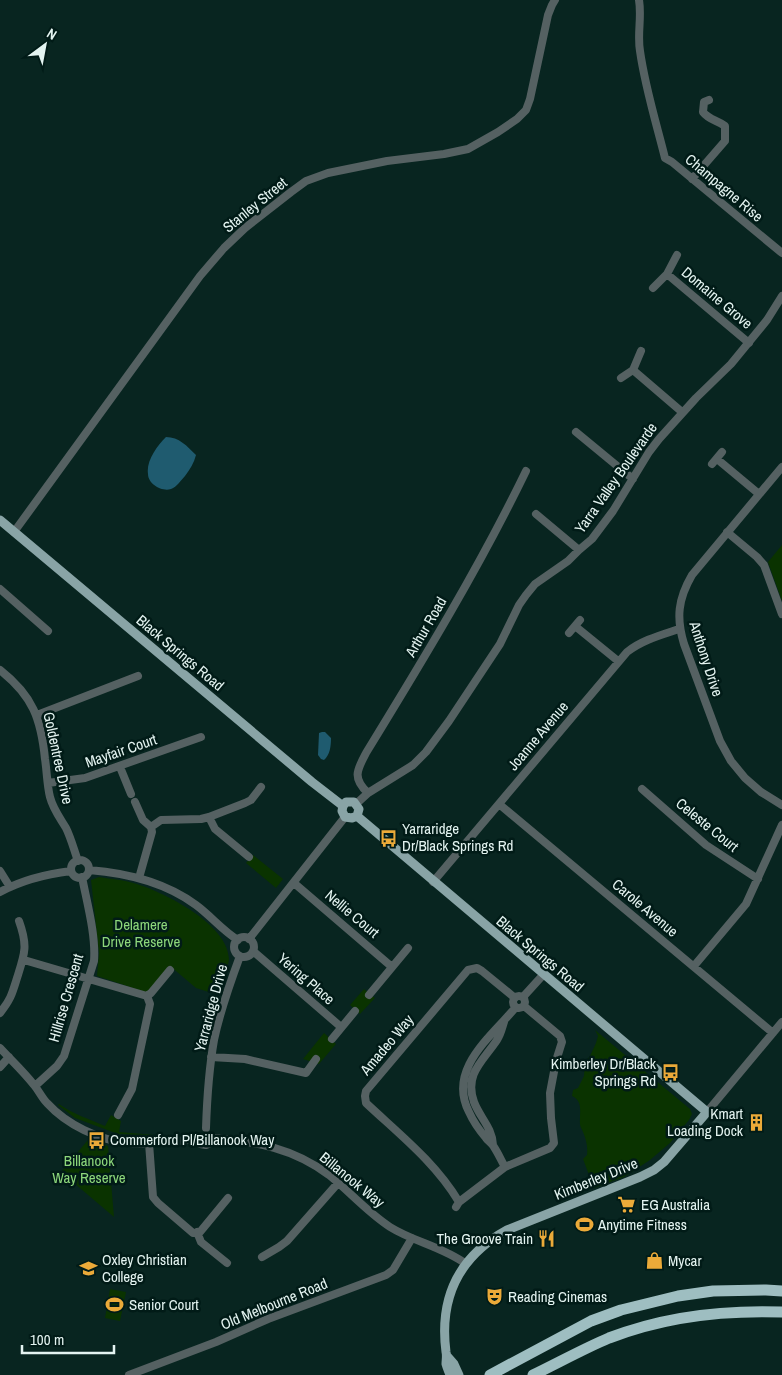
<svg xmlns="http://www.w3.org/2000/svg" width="782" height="1375" font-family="'Archivo Narrow',sans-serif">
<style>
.green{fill:#0a3300}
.water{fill:#1f5b6f}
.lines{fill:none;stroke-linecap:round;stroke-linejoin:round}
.minor{stroke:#556162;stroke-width:8}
.major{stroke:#89a4a6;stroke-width:9}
.highway{stroke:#9ebec1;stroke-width:11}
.labels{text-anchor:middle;stroke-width:5;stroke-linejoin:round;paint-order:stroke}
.street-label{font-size:15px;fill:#e4f4f1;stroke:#011b17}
.poi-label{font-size:15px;fill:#e4f4f1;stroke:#011b17;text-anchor:start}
.park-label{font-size:15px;fill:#8dd77b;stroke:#011b17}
</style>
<rect width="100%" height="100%" fill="#082520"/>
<path class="green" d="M782,545v56l-14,-39z
M253,855l30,24 -7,9 -30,-25z
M99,877c12,2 26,3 38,7 28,9 91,40 92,75 0,7 -11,27 -14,35l-19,-6 -26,-22 -22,27 -51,-17 2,-23 -8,-73z
M364,989l11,9 -15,16 -10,-9z
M595,1030l95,79 2,5 -3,6 -19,23 -20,17 -26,17 -30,11 -11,-29 4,-4c1,-8 -1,-16 -4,-23 -1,-3 -3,-5 -3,-8 -1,-9 4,-23 -8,-28l1,-6 5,-2 6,-12 1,-14 5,-6 6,-13 2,-7z
M324,1033l12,11 -17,20 -16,-5z
M59,1104c14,10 30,15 46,22l6,-11 10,6 -2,11 36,3v1l-37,-2 -43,-16 -17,-13z
M88,1140l20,6 6,71 -53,-45z
M110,1289l16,3 -6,29 -15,-3z"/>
<path class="water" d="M166,437c13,0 21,9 30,18 -2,8 -6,14 -11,21 -4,4 -8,11 -14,13 -9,3 -23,-5 -23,-15 -2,-13 9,-28 18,-37z
M322,732h3l6,6c0,8 -1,17 -7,22l-3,-1 -3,-4 1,-22z"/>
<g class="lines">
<path class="minor" d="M639,0c3,17 -2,34 1,51 5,36 16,71 25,107l7,4 110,91
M692,179l33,-38v-15c-8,-6 -16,-6 -22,-14l1,-10 5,-2
M667,274l82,69
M653,288l14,-14 10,-19
M633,370l49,42
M621,378l12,-8 8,-19
M576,432l57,47
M717,459l42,35
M712,464l10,-12
M782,467l-90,108c-14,24 -16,43 -8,69l36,97 11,20 14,17 16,14 21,13
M536,514l43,36
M14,532l186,-256 24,-28 21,-20 46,-36 15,-11 22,-8 59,-12 57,-7 24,-5 30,-17 19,-13 9,-9 4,-11 18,-84 4,-10 3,-5
M727,532l30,25 7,8 18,49
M0,589l48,42
M575,626l43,35
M569,633l11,-13
M0,670c33,26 41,49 45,89 2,13 2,26 5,38 3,12 10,21 16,31 5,10 8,22 12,33
M37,715l101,-39
M120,767l11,27
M48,783l37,-5 116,-41
M642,789l64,56 52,34
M368,793c-16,-15 -11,-23 -2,-40 57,-93 113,-185 160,-282
M135,802l8,18 8,7
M356,804l12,-11 45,-28 13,-13 23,-31 51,-77 19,-39 7,-10 9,-11 33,-23 11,-11 13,-11 21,-28 36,-59 10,-13 37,-41 35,-34 36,-44 15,-24
M499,804l274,229
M209,817l6,12 34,28
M71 869a9 9 0 1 1 18 0a9 9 0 1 1-18 0Z
M89,870c38,3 76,12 107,35 15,11 27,26 42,35
M0,871l10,16
M139,878l13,-46 -1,-5 10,-7 40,-1 8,-2 36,-14 6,-3 10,-13
M433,882l194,-230c15,-12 34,-17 52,-23
M294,883l98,84
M0,892c22,-12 47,-18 71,-21
M234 947a10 10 0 1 1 20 0a10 10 0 1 1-20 0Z
M249,939l96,-122
M253,951l88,76
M24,960l123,36 3,8 -18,85 -14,26
M694,966l52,-62 36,-79
M369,995l39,-47
M513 1002a6 6 0 1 1 12 0a6 6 0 1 1-12 0Z
M147,996l4,-3 19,-23
M523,997l20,-22
M0,1013c11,-14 12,-19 17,-35 8,-25 11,-32 2,-57
M332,1039l23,-28
M0,1048c11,12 24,24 34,37 5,6 8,13 13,18 20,22 52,37 81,40 23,2 46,-2 69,-4
M211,1057l34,2 61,14 10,-14
M0,1067l9,-10
M35,1086l22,-20 7,-10 30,-95c2,-26 -7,-58 -12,-84
M707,1112l75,-90
M206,1128c1,-30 3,-59 8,-88 6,-29 16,-57 26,-84
M214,1138c43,4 79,10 115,37 21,17 38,37 61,52 24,15 53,20 76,37
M197,1139l3,5 6,1 5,-2 3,-5
M149,1143l4,54 5,6 35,30 7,-1 28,-34
M493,1145c-1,-18 -13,-27 -19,-43 -10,-28 9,-41 23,-62 4,-6 5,-12 7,-18
M505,1167c-4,-7 -7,-14 -11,-20 -2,-4 -6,-6 -8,-9 -6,-7 -13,-17 -17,-26 -22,-43 22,-75 47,-105
M459,1202c-24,-40 -60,-68 -93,-99l-1,-7 1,-5 102,-121 9,-2 5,3 33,27
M456,1207l3,-5 46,-35 45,-19 4,-5 -3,-25 -1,-25 6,-32 5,-16 1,-3 -2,-6 -36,-30
M197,1232l4,10 26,21
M262,1257l17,-10 8,-6 51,-58
M129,1375l87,-33 52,-23 118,-44 7,-5 19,-32"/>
<path class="major" d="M0,520l312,262 31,24
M343,806l3,-4h8l5,7 -2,7
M343,806l-1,5 3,6 7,1 5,-2
M357,816l350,296 -43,50 -10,8 -14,7 -133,53c-49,27 -68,68 -61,122 1,4 0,8 0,12 1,4 3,8 4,11
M447,1356l7,8 5,11"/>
<path class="highway" d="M490,1375l101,-54 30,-11 57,-14 35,-5 53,-1 16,1
M533,1375c25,-12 50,-26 76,-37 54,-21 116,-28 173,-26"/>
</g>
<defs>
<symbol id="bus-bare" viewBox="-9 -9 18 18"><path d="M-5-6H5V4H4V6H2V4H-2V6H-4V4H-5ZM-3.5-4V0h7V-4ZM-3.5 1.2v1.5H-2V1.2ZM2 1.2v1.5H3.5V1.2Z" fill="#ebaa39" stroke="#011b17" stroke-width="2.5" paint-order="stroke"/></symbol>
<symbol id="building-bare" viewBox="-9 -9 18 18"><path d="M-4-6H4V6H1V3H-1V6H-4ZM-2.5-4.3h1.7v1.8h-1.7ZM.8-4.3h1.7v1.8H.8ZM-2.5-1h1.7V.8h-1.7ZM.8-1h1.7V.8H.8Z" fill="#ebaa39" stroke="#011b17" stroke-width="2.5" paint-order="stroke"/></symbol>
<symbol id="supermarket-bare" viewBox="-9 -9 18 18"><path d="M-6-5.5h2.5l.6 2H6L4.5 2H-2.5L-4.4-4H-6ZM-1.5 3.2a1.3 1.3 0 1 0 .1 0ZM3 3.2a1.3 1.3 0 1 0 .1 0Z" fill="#ebaa39" stroke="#011b17" stroke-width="2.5" paint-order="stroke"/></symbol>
<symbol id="stadium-bare" viewBox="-9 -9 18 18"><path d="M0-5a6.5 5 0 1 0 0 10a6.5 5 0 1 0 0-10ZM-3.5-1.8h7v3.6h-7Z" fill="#ebaa39" stroke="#011b17" stroke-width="2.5" paint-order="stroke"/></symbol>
<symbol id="restaurant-bare" viewBox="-9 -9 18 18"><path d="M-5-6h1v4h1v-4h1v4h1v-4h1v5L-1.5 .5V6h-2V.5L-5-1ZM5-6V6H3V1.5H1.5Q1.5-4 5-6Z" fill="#ebaa39" stroke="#011b17" stroke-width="2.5" paint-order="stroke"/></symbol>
<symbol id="shop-bare" viewBox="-9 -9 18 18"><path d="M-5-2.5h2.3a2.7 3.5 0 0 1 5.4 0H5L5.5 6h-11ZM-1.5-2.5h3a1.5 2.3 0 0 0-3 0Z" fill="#ebaa39" stroke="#011b17" stroke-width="2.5" paint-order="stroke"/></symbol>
<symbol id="school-bare" viewBox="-9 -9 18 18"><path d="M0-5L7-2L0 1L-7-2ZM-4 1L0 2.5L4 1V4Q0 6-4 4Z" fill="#ebaa39" stroke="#011b17" stroke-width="2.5" paint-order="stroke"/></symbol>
<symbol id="theatre-bare" viewBox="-9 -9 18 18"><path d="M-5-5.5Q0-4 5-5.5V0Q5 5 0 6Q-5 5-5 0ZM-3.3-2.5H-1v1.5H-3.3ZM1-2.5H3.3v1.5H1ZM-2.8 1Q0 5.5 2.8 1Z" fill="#ebaa39" stroke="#011b17" stroke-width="2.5" paint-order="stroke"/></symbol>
</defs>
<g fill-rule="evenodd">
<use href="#bus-bare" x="376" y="826" width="25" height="25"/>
<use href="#bus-bare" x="658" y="1060" width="25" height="25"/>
<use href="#building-bare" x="744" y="1110" width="25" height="25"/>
<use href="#bus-bare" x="84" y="1128" width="25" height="25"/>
<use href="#supermarket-bare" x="614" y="1192" width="25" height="25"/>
<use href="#stadium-bare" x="572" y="1212" width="25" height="25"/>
<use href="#restaurant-bare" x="534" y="1226" width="25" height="25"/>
<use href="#shop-bare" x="642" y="1248" width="25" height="25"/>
<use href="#school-bare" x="76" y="1256" width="25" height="25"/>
<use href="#theatre-bare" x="482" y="1284" width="25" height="25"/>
<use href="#stadium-bare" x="102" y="1292" width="25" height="25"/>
</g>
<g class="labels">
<g class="street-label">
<text transform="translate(724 188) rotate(40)" y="5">Champagne Rise</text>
<text transform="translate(255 205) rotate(-39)" y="5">Stanley Street</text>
<text transform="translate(717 298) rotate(40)" y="5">Domaine Grove</text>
<text transform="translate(616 478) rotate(-55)" y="5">Yarra Valley Boulevarde</text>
<text transform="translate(426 627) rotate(-60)" y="5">Arthur Road</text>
<text transform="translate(180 653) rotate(40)" y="5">Black Springs Road</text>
<text transform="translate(706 659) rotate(72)" y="5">Anthony Drive</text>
<text transform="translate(538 736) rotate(-50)" y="5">Joanne Avenue</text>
<text transform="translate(121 751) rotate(-19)" y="5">Mayfair Court</text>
<text transform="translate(58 758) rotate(78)" y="5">Goldentree Drive</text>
<text transform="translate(707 825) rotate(39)" y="5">Celeste Court</text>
<text transform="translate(645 908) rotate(40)" y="5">Carole Avenue</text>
<text transform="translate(352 914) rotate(40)" y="5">Nellie Court</text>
<text transform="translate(540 954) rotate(40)" y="5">Black Springs Road</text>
<text transform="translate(306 979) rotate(41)" y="5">Yering Place</text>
<text transform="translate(66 998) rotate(-74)" y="5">Hillrise Crescent</text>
<text transform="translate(211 1008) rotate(-75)" y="5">Yarraridge Drive</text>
<text transform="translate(387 1045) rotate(-50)" y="5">Amadeo Way</text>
<text transform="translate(596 1179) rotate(-22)" y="5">Kimberley Drive</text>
<text transform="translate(352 1180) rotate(39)" y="5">Billanook Way</text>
<text transform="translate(274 1304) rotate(-22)" y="5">Old Melbourne Road</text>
</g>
<g class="poi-label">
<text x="402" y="834">Yarraridge<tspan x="402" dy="17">Dr/Black Springs Rd</tspan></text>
<text x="656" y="1069" text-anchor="end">Kimberley Dr/Black<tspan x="656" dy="17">Springs Rd</tspan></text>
<text x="743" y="1119" text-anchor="end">Kmart<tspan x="743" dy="17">Loading Dock</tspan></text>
<text x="110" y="1145">Commerford Pl/Billanook Way</text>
<text x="641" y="1210">EG Australia</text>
<text x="598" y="1230">Anytime Fitness</text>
<text x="533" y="1244" text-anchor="end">The Groove Train</text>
<text x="102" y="1265">Oxley Christian<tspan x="102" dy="17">College</tspan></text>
<text x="668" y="1266">Mycar</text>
<text x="508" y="1302">Reading Cinemas</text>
<text x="129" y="1310">Senior Court</text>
</g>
<g class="park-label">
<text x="141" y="930">Delamere<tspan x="141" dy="17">Drive Reserve</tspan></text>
<text x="89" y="1166">Billanook<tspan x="89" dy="17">Way Reserve</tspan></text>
</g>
</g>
<g transform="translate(45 45) rotate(32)" stroke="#011b17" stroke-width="4" paint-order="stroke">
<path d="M0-4L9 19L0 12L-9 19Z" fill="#e4f4f1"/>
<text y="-8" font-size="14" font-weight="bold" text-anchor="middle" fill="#e4f4f1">N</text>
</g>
<path d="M22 1345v8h92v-8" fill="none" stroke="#e4f4f1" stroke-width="2.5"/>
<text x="30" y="1345" font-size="15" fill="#e4f4f1" stroke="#011b17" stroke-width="4" paint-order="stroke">100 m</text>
</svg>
